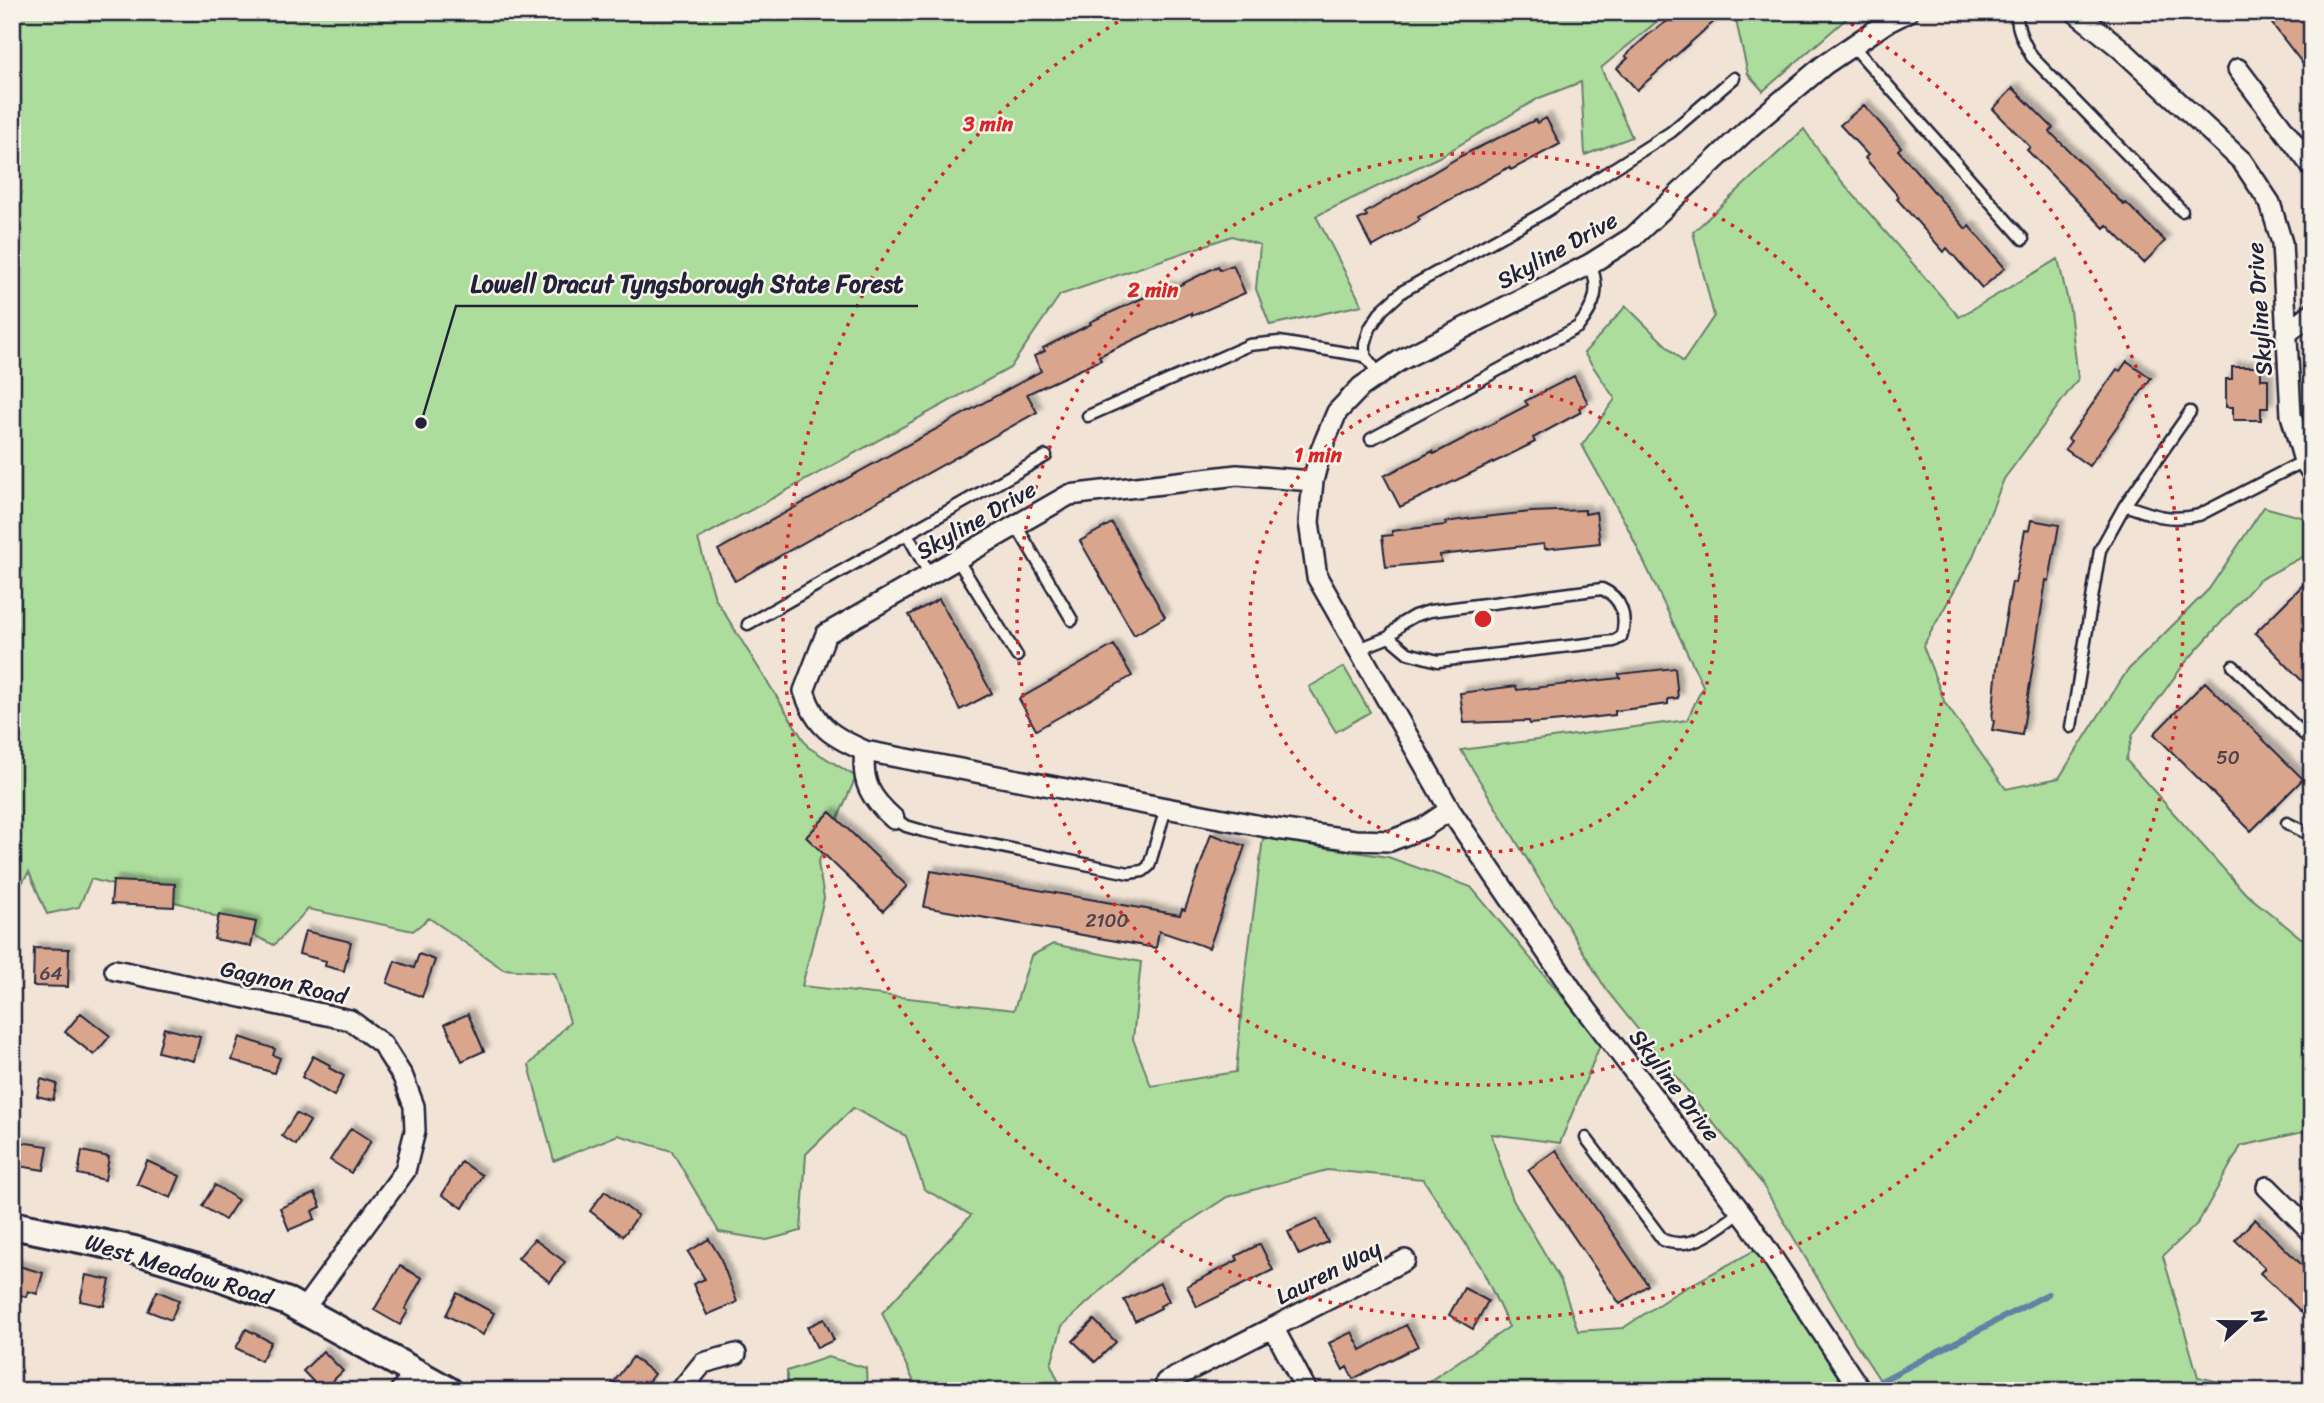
<svg xmlns="http://www.w3.org/2000/svg" width="2324" height="1403" font-family="Sriracha,sans-serif">
<style>
.green{fill:#addd9d;stroke:#68806c;stroke-width:2}
.lines{fill:none;stroke-linecap:round;stroke-linejoin:round}
.stream{stroke:#6381a5;stroke-width:6}
.building{fill:#d9a68d;stroke:#22223b;stroke-width:2;filter:url(#shadow)}
.lane-casing{stroke:#22223b;stroke-width:15}
.street-casing{stroke:#22223b;stroke-width:24}
.secondary-casing{stroke:#22223b;stroke-width:32}
.lane{stroke:#f7f3e8;stroke-width:10}
.street{stroke:#f7f3e8;stroke-width:19}
.secondary{stroke:#f7f3e8;stroke-width:26}
.ring{fill:none;stroke:#d62828;stroke-width:3.5;stroke-dasharray:3.5 7}
.labels{text-anchor:middle;stroke-width:5;stroke-linejoin:round;paint-order:stroke}
.number-label{font-size:19px;fill:#504350}
.street-label{font-size:23px;fill:#22223b;stroke:#f7f3e8}
.centre{fill:#d62828;stroke:#f7f3e8;stroke-width:3.5}
.ring-label{font-size:21px;text-anchor:middle;font-weight:bold;fill:#d62828;stroke:#f7f3e8;stroke-width:5;stroke-linejoin:round;paint-order:stroke}
.leader{fill:none;stroke:#22223b;stroke-width:2.5}
.callout-dot{fill:#22223b;stroke:#f7f3e8;stroke-width:2.5}
.callout-label{font-size:24px;text-anchor:middle;font-weight:bold;fill:#22223b;stroke:#f7f3e8;stroke-width:5;stroke-linejoin:round;paint-order:stroke}
</style>
<defs>
<filter id="shadow"><feDropShadow dx="5" dy="-5" stdDeviation="2" flood-color="#0004"/></filter>
</defs>
<rect width="100%" height="100%" fill="#f1e4d6"/>
<filter id="ink" filterUnits="userSpaceOnUse"><feTurbulence type="fractalNoise" baseFrequency=".0143" numOctaves="2"/><feDisplacementMap in="SourceGraphic" scale="14" xChannelSelector="R" yChannelSelector="G"/><feConvolveMatrix kernelMatrix="1 2 1 2 8 2 1 2 1" color-interpolation-filters="sRGB"/></filter>
<g filter="url(#ink)">
<path class="green" d="M12,12h1656l-67,56 31,69 -47,18 -4,-73 -42,16 -98,58 -125,60 46,89 -92,20 -14,-36 4,-44 -28,-9 -172,59 -50,73 -312,171 17,59 93,149 48,30 -38,86 6,35 -22,88 212,24 17,-54 22,-12 88,18 -8,77 18,47 85,-14 8,-86 19,-148 125,19 83,30 130,156 -41,100 -69,-9 22,66 48,81 17,50 45,-3 53,-35 81,-44 90,142h-432l94,-64 -28,-60 -58,-88 -96,-9 -100,27 -84,55 -81,74 -11,39 12,26h-154l5,-9 -32,-69 89,-98 -47,-26 -18,-53 -53,-28 -47,46 -5,77 -34,9 -48,-8 -47,-81 -54,-16 -64,26 -25,-96 41,-43 -15,-49 -52,-4 -74,-51 -16,13 -105,-22 -34,36 -77,-37 -106,-29 -12,28 -32,7 -18,-42 -17,27z
M1734,12h120l-91,79 -15,-17z
M1804,129l27,40 128,148 99,-58 12,51 8,69 -74,100 -32,80 -49,87 22,57 61,86 53,-11 68,-107 82,-82 55,-82 48,13v32l-53,28 -74,83 -52,71 -7,26 119,133 56,45 11,-1v193l-71,16 -43,77 -35,33 35,121 61,14h-191l-8,-3 -14,3h-159l-32,-49 -94,-160 -154,-191 -146,-241 226,-30 16,-34 -76,-160 -45,-81 33,-46 -31,-46 42,-47 57,56 31,-46 -21,-84z
M1344,667l26,45 -34,20 -27,-45z
M828,1357l38,11 1,23h-80v-20z"/>
<g class="lines">
<path class="stream" d="M1881,1381l167,-87"/>
</g>
<path class="building" d="M1680,12h45l-88,78 -20,-22 11,-10 -3,-2 23,-21z
M2280,12h21l11,14v31l-9,7 -33,-43z
M2013,88l40,40 -3,4 74,73 2,-2 39,38 -21,22 -37,-38 -3,3 -77,-78 3,-3 -37,-38z
M1864,105l37,42 -3,3 68,79 3,-3 36,42 -23,20 -35,-40 -3,4 -47,-53 2,-2 -34,-39 3,-3 -28,-30z
M1546,118l14,26 -49,26 -2,-3 -91,50 2,3 -48,27 -14,-27 9,-4 -2,-3 96,-57 74,-36 2,3z
M1233,265l12,28 -53,23 -1,-3 -92,43 2,4 -74,34 10,18 -302,169 -17,-31 323,-179 -7,-15 11,-5 -2,-3 48,-24 -1,-2 79,-36 1,4 48,-24 2,4z
M2127,361l24,17 -62,88 -24,-17 6,-8 -3,-2 49,-70 3,2z
M2232,367h29v12h7v29h-7v12h-28v-13h-7v-28h6z
M1574,376l14,27 -9,5 2,4 -48,26 2,4 -30,15 -105,50 -16,-31 49,-25 1,3 94,-49 -3,-4z
M1585,510v4l11,-2 4,31 -55,6 -1,-5 -104,11 1,7 -55,5 -4,-31 10,-1v-4l54,-6 -1,-3 29,-4 57,-6z
M2031,520l28,5 -10,56 -3,-1 -24,155 -30,-5 2,-9 -2,-1 5,-53 15,-85 3,1 10,-53 4,1z
M1112,523l53,94 -31,18 -54,-94z
M2312,576v115l-57,-58z
M939,599l53,94 -32,17 -51,-95z
M1114,645l18,31 -96,54 -17,-31z
M1675,668l3,30 -10,1v5l-53,7v4l-53,6 -32,3 -1,-3 -65,2 -4,-30 56,-7 1,4 103,-12 -1,-4z
M2205,682l98,97 -52,52 -97,-97z
M830,812l77,74 -24,25 -77,-74z
M1211,834l34,12 -36,102 -50,-17 -3,17 -232,-41 7,-36 249,44 2,-6 3,1z
M113,881l62,3 -1,23 -63,-3z
M219,915l37,7 -5,24 -37,-7z
M305,931l46,11 -7,29 -19,-5 1,-5 -27,-7z
M34,948l35,1 -1,38 -35,-1z
M419,954l16,6 -13,37 -35,-14 8,-22 19,7z
M81,1013l29,23 -16,19 -29,-23z
M468,1014l16,37 -22,10 -17,-37z
M164,1028l36,9 -6,24 -36,-9z
M240,1037l35,12 -2,6 7,3 -6,15 -42,-13z
M313,1056l17,9 -1,3 15,8 -10,20 -32,-19z
M41,1079l16,5 -4,16 -16,-4z
M296,1113l14,8 -14,24 -14,-9z
M351,1128l20,13 -20,32 -21,-13z
M12,1141l36,5 -4,24 -32,-5z
M1556,1150l92,135 -28,19 -92,-134z
M82,1151l27,6 -4,23 -27,-6z
M147,1161l33,15 -9,22 -34,-14z
M461,1162l21,13 -19,33 -21,-13z
M215,1185l23,15 -13,20 -23,-14z
M605,1191l33,25 -15,20 -33,-25z
M315,1193l6,14 -9,4 3,8 -26,11 -9,-22z
M1317,1219l11,23 -29,13 -11,-23z
M2255,1219l57,56v47l-52,-49 5,-5 -30,-28z
M534,1239l31,23 -15,20 -32,-24z
M709,1239l11,18 17,45 -30,13 -14,-31 12,-5 -17,-27z
M1260,1244l13,26 -76,37 -10,-21 51,-26 -2,-4z
M12,1264l31,9 -6,21 -9,-3 -2,6 -14,-5z
M400,1266l22,12 -17,31 3,2 -8,14 -26,-15z
M86,1275l24,5 -6,26 -24,-5z
M1160,1283l9,18 -9,5 1,2 -26,13 -11,-21z
M1464,1288l24,13 -15,28 -24,-14z
M157,1291l22,9 -8,20 -23,-9z
M457,1293l37,20 -11,22 -37,-20z
M824,1319l10,21 -17,8 -10,-21z
M1094,1320l22,22 -21,20 -22,-21z
M1406,1325l12,21 -65,33 -6,-12 -4,3 -14,-27 23,-11 9,18z
M246,1329l25,13 -10,19 -25,-13z
M323,1351l20,20 -21,20 -19,-20z
M633,1357l21,17 -13,17h-34z"/>
<g class="lines">
<defs>
<path id="lane" d="M2017,12c-1,16 7,31 15,45l150,154
M1853,46l170,193
M1379,374l-14,-18v-12l5,-16 12,-18 21,-19 142,-79 126,-80 63,-54
M2190,412l-65,93c27,10 45,17 74,10l105,-54
M1088,416l161,-71 30,-3 86,14
M1371,439l207,-112c17,-21 23,-38 12,-63
M1016,525l56,95
M907,534l139,-78
M957,559l60,97
M748,624l159,-90 23,41
M1359,649l30,-12 13,-14 12,-7 16,-5 172,-22c19,8 26,28 19,48l-7,4 -176,20 -30,-8 -19,-16
M2233,666l79,76
M2071,727l29,-177 25,-45
M894,819l12,7 17,5 206,42 14,-2 6,-5 17,-58
M2287,823l25,13
M1586,1138l77,102c30,12 55,-12 78,-28"/>
<path id="street" d="M2075,12l45,36 122,113 28,42 12,40 9,172 13,46 8,12
M2238,69l74,98
M2286,334l26,-21
M865,751l412,78 78,11 35,1 33,-13 27,-18
M894,819c-24,-21 -33,-37 -29,-68 -34,-15 -49,-24 -61,-60l22,-57 243,-139 168,-20 76,6
M115,970l235,50 32,24 21,33 11,29 1,25 -10,40 -102,139
M2267,1187l45,45
M1273,1327l34,64
M1166,1382l239,-122
M400,1391l16,-19
M680,1391l23,-28 33,-9
M1861,1391l-111,-167 -173,-227 -127,-187 -133,-233 -8,-55 4,-41 8,-31 16,-38 24,-25 38,-26 191,-97 43,-27 116,-109 75,-63 62,-42 22,-11"/>
<path id="secondary" d="M12,1225l122,25 73,22 81,30 161,89"/>
</defs>
<use href="#lane" class="lane-casing"/>
<use href="#street" class="street-casing"/>
<use href="#secondary" class="secondary-casing"/>
<use href="#lane" class="lane"/>
<use href="#street" class="street"/>
<use href="#secondary" class="secondary"/>
</g>
</g>
<g class="ring">
<circle cx="1483" cy="619" r="233"/>
<circle cx="1483" cy="619" r="466"/>
<path d="M1833 13A700 700 0 1 1 1133 13"/>
</g>
<g class="labels">
<g class="number-label">
<text x="2228" y="764">50</text>
<text x="1107" y="927">2100</text>
<text x="51" y="980">64</text>
</g>
<g class="street-label">
<text transform="translate(1557 250) rotate(-29)" y="8">Skyline Drive</text>
<text transform="translate(2259 309) rotate(-94)" y="8">Skyline Drive</text>
<text transform="translate(976 520) rotate(-30)" y="8">Skyline Drive</text>
<text transform="translate(284 982) rotate(13)" y="8">Gagnon Road</text>
<text transform="translate(1675 1085) rotate(53)" y="8">Skyline Drive</text>
<text transform="translate(179 1269) rotate(17)" y="8">West Meadow Road</text>
<text transform="translate(1328 1272) rotate(-27)" y="8">Lauren Way</text>
</g>
</g>
<circle cx="1483" cy="619" r="10" class="centre"/>
<g class="ring-label">
<text x="988" y="131">3 min</text>
<text x="1153" y="297">2 min</text>
<text x="1318" y="462">1 min</text>
</g>
<path class="leader" d="M421 423L456 306H918"/>
<circle class="callout-dot" cx="421" cy="423" r="7"/>
<g class="callout-label">
<text x="687" y="292">Lowell Dracut Tyngsborough State Forest</text>
</g>
<rect width="2324" height="1403" fill="none" stroke="#f7f3e8" stroke-width="42"/>
<rect x="21" y="21" width="2282" height="1361" fill="none" stroke="#22223b" stroke-width="2.5" filter="url(#ink)"/>
<g transform="translate(2244 1322) rotate(69)" stroke="#f7f3e8" stroke-width="5" paint-order="stroke">
<path d="M0-5L12 26L0 18L-12 26Z" fill="#22223b"/>
<text y="-10" font-size="19" font-weight="bold" text-anchor="middle" fill="#22223b">N</text>
</g>
</svg>
